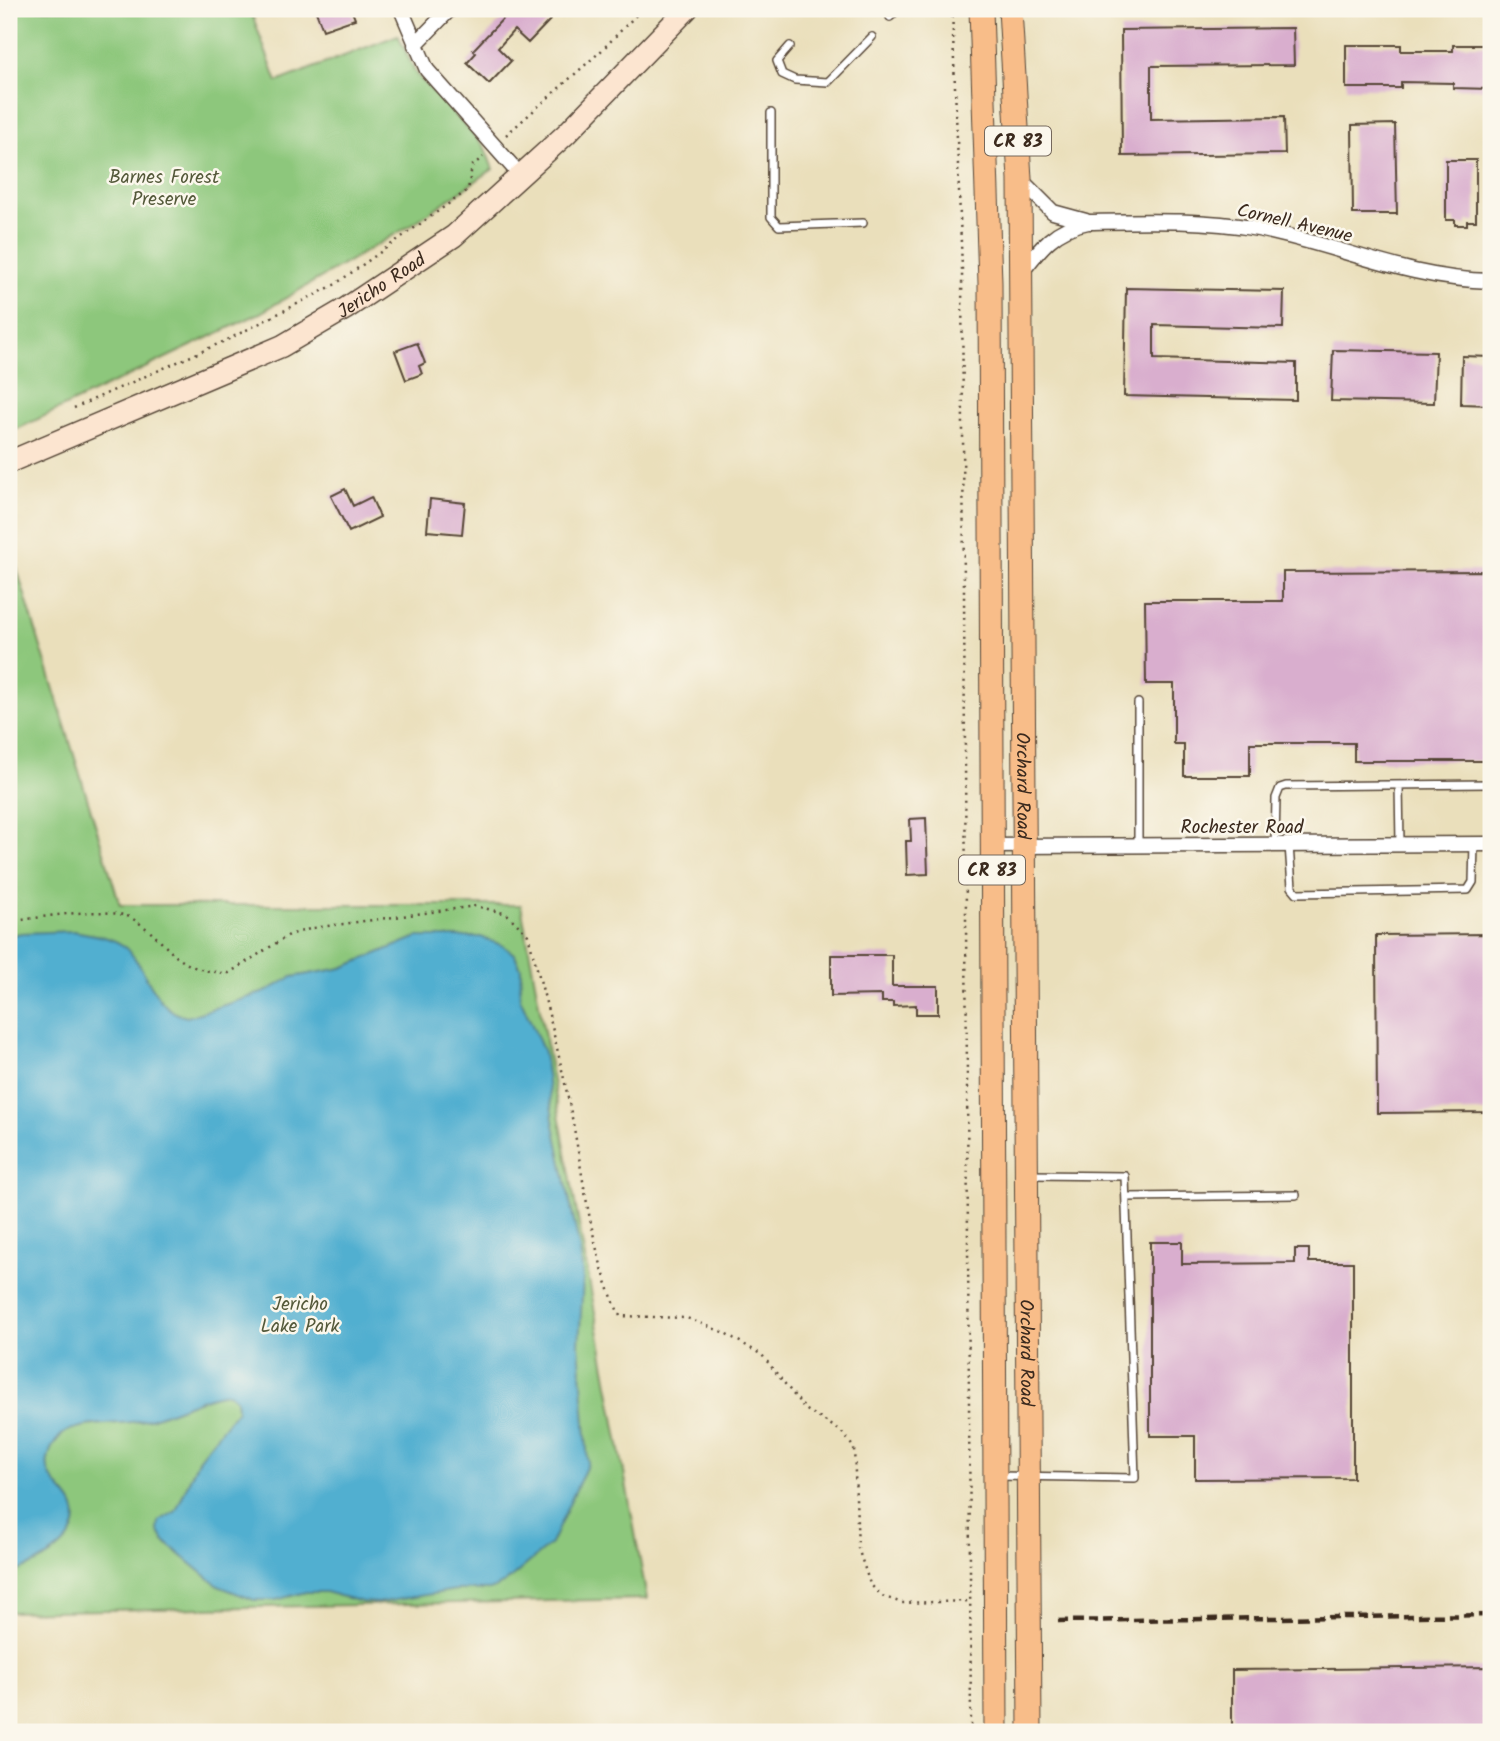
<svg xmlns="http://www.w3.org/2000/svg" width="1500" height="1741" font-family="Kalam,sans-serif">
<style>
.green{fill:#8dc77b;stroke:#64784c;stroke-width:2}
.water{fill:#51afd0;stroke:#466c77;stroke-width:2}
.building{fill:#d9aece}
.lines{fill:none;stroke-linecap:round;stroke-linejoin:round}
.service-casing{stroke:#554536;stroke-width:10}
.minor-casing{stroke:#554536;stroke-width:17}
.secondary-casing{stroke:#554536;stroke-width:24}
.primary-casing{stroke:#554536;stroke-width:25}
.path{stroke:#554536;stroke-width:2.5;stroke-dasharray:2 5;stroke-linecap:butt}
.service{stroke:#fff;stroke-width:7}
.minor{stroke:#fff;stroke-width:14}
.secondary{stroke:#fce5d0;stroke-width:21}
.primary{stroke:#f8bd89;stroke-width:23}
.rail{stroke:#3b2a1e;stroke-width:4.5;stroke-dasharray:10 5;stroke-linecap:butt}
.labels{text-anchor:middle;stroke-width:5;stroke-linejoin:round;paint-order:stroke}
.shield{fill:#fbf7ec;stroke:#75685c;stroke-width:2}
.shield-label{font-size:18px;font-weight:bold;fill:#3b2a1e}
.park-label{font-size:19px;fill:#54593a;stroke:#fbf7ec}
.street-label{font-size:19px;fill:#3b2a1e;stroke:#fbf7ec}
</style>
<rect width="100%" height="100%" fill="#fbf7ec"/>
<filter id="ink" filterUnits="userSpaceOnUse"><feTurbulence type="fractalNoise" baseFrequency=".0143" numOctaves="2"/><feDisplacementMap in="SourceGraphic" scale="14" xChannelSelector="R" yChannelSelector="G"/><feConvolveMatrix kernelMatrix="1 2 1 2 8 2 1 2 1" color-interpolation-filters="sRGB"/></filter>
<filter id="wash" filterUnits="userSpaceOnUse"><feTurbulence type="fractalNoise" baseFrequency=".00686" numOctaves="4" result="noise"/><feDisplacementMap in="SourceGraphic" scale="28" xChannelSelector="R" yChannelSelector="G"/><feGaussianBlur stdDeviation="1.57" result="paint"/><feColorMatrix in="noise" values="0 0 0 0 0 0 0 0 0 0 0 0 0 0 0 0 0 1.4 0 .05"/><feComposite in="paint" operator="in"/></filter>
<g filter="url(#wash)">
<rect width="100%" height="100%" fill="#eadfbb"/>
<path class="green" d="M9,9h241l27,73 121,-47 18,39 68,72 9,23 -82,56 -151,88 -251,120z
M9,543l111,362h401l126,694 -638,13z"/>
<path class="water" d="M74,931c15,3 36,5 48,14 27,20 29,65 65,72l78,-25 27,-15 50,-9 75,-31h64l23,9 11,9 6,13 -1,30 24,54 9,68 27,130 3,29 -4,66 9,118 -37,81 -46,39 -15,7h-34l-78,13 -16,-1 -37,-10h-19l-30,8h-22l-36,-14 -54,-45 -6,-11 1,-9 17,-10 23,-53 38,-48 -1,-11 -7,-6c-25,2 -54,19 -80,26 -26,7 -54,2 -79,11 -11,4 -20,18 -22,29 -4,20 15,29 24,45 19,36 -38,63 -63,70v-638l12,-3z"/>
<g id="blocks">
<path class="building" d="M315,9h36l4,10 -32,11z
M512,9h25l13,11 -22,23 -14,-13 -16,18 13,13 -22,23 -22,-21 9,-10 -3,-3z
M1293,28l1,37 -143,1v53l133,-2 1,37 -163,2 -1,-126z
M1346,45h55v6h52v-6h38v44l-38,-1v-5l-52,-1v6h-55z
M1395,124l2,90h-44l-1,-89z
M1446,160h30v61h-9v4h-12v-5h-9z
M1126,288l158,3 -1,37 -129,-3v34l142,4v37l-172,-4z
M417,343l8,20 -6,3 3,8 -16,6 -11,-29z
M1333,350l103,2 -2,51 -103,-2z
M1462,356l29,1v48l-30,-1z
M345,489l8,17 18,-9 9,20 -31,15 -18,-36z
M430,499l35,4 -3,31 -35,-3z
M1491,571v190h-137v-18h-104v33h-66v-32h-10v-60h-28l-1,-83h138v-29z
M926,818l2,56 -21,1 -1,-34h5l-1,-22z
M1491,934v178l-114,1 -1,-178z
M831,955h61v31h46v28h-22v-9l-23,1v-4h-11v-7l-51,1z
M1150,1242h32v22l113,-1v-14h14v13h44v216l-158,1v-43h-45z
M1491,1667v65h-259v-62z"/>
</g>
</g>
<g filter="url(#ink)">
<use href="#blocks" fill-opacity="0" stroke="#554536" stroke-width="2"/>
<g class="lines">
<defs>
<path id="service" d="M890,17l8,-8
M790,46l-13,15 5,13 13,6 33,2 44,-45
M771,113v104l8,9 84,-3
M1138,703v142
M1399,785l1,59
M1275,844l1,-46 4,-10 6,-2 205,-2
M1289,845l3,42 5,6 171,-3 5,-8 1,-38
M1126,1197l170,-2
M1000,1476l135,2 -10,-302 -94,-1"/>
<path id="minor" d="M401,9l26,61 94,106
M415,45l35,-36
M1020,179l33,33 33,9
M1021,273c19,-25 34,-45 67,-51 57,-1 114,-3 170,7 81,16 148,50 233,52
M992,846l499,-2"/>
<g id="secondary">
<path id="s1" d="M9,462l273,-116 63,-37 109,-73 112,-102 121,-125"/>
</g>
<g id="primary">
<path d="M981,9l9,274 6,1449"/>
<path id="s2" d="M1010,9l10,170 10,1553"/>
</g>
</defs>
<use href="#service" class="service-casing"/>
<use href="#minor" class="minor-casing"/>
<use href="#secondary" class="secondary-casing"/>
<use href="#primary" class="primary-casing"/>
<path class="path" d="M952,9l10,260 9,1463
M506,135l95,-84 41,-42
M74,408l153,-68 107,-55 134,-95 4,-24 11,-9
M9,922c28,-4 100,-18 124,-3 40,25 38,52 96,54l60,-38 24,-7 163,-22 31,8 21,21c17,62 33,125 45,188 12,64 19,134 47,193l67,2 38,15 37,22 43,54 36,22 13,17 4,100 12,36 12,12 20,7 68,-2"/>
<use href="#service" class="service"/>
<use href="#minor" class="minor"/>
<use href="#secondary" class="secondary"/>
<use href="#primary" class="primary"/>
<path class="rail" d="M1058,1621l433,-6"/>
</g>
</g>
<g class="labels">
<g class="shield">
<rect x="985" y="126.5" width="66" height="29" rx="5"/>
<rect x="959" y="855.5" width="66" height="29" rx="5"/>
</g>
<g class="shield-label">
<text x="1018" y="147">CR 83</text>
<text x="992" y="876">CR 83</text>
</g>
<g class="park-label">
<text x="164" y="183">Barnes Forest<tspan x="164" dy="22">Preserve</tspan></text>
<text x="300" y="1310">Jericho<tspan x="300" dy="22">Lake Park</tspan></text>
</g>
<g class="street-label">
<text transform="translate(1295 222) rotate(13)" y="7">Cornell Avenue</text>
<text dy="7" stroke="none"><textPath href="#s1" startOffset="413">Jericho Road</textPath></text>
<text dy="7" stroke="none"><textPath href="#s2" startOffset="777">Orchard Road</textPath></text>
<text x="1242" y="833">Rochester Road</text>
<text dy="7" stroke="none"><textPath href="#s2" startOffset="1344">Orchard Road</textPath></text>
</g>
</g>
<rect width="1500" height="1741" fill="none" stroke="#fbf7ec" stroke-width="35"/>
</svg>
